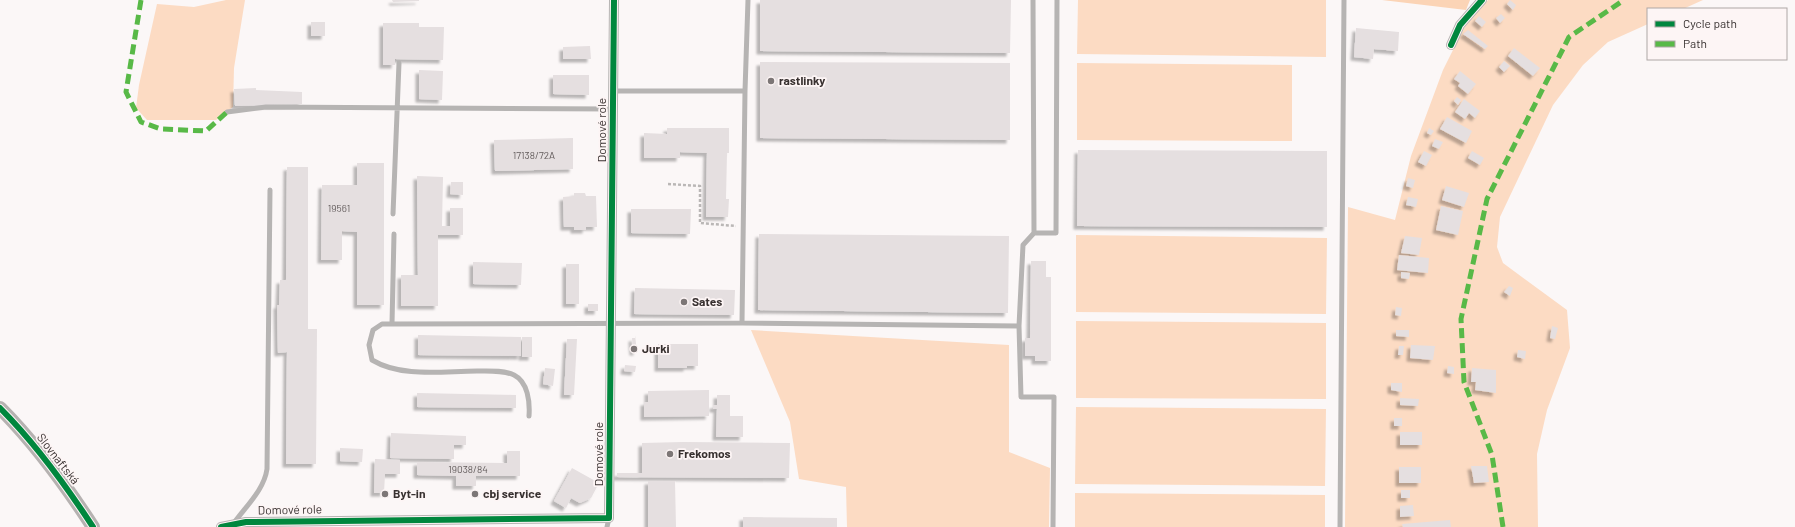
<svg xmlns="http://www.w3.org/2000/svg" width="1795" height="527" font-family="Barlow,sans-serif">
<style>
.green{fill:#fcdbc3}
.forest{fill:#fbd4b6}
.building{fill:#e5dfe0;filter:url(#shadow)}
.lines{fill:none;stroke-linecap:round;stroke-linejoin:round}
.path{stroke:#bab7b6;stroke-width:2.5;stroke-dasharray:3 2;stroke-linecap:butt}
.lane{stroke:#b6b4b3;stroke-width:5}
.street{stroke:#b6b4b3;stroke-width:10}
.secondary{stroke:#b6b2b1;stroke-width:14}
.quiet{stroke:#58b947;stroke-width:5;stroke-dasharray:10 5;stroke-linecap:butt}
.cycleway-casing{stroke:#fdf5f5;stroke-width:8}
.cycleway{stroke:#00873e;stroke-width:6}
.poi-dot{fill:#7c7676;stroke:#fdf5f5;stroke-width:1.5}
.labels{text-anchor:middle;stroke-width:3.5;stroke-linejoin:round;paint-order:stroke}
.number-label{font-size:10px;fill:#635c5c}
.poi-label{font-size:12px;font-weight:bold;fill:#383130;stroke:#fdf5f5;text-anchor:start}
.street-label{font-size:12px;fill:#383130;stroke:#fdf5f5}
</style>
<defs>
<filter id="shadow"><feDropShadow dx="-3.5" dy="3.5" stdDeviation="1" flood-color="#0004"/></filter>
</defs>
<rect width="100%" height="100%" fill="#fbf7f7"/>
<path class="green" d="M226,0h19l-11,68 -1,39 -17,13h-69l-11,-12 3,-23 18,-81 37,3z
M1078,0h248v57l-249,-3z
M1488,0h215l-20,9h-35v15l-40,18 -25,23 -30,40 -53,112 -3,30 6,16 64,47 3,38 -23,62 -10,44 1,73h-193l3,-320 47,13 16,-64 32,-86 24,-48z
M1077,63l215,2v76l-215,-1z
M1076,235l251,3 -1,76 -250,-2z
M1076,321l250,2v76l-250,-1z
M751,330l258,15v107l41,16 -1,59h-202l-1,-40 -47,-8 -9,-57z
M1076,407l250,2 -1,77 -250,-2z
M1075,493l250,2v32h-250z"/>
<path class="forest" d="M1382,0h88l-4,10z"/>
<path class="building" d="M392,0h27v1l-26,1z
M760,0h251l-1,53 -250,-2z
M1510,0l6,5 -3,5 -6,-6z
M1501,14l4,4 -5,5 -4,-5z
M1479,16l7,6 -4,5 -7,-6z
M311,22h14v14h-14z
M383,23h36v4h25l-1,33 -48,-1v6h-12z
M1356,28l43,4 -1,19 -24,-2 -1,10 -19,-2z
M1468,30l20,16 -3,3 -22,-15z
M590,46l1,13h-28v-12z
M1514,48l26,20 -7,8 -25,-20z
M1504,61l6,5 -6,6 -5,-5z
M760,62l250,1v77l-250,-2z
M419,70l24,1 -1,29 -23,-1z
M1460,71l16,13 -8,10 -10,-8 2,-3 -6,-4z
M553,75h36v20l-36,-1z
M256,88v2l46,2v12l-67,2 -1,-17z
M1457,97l4,3 -3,5 -4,-4z
M1464,99l16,12 -5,7 -6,-5 -4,6 -10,-7z
M1447,117l25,14 -6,12 -26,-14z
M667,128h62v25h-2l-1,46h3l-1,18h-22l1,-64 -27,-1v6h-36v-25l23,1z
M1429,128l5,3 -3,4 -4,-2z
M573,138v31l-78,2 -1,-31z
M1435,139l8,3 -4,7 -7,-3z
M1078,150l249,1v76l-250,-1z
M1424,151l8,4 -6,11 -8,-4z
M1472,151l12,7 -4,7 -12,-7z
M357,163h27v142h-27v-73l-15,-1v29h-21l1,-75h35z
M287,167h21v162h9l-1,135h-30l1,-112 -9,1 -1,-48h2l1,-25h6z
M417,176l26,1 -1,49h8v-18h13v27h-25v71h-37v-31h17z
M1408,178l7,2 -2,8 -7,-2z
M451,182h12v13l-13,-1z
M1446,186l23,7 -5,14 -22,-7z
M574,193h11l1,3h10l1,31h-11v3h-12v-3h-10l-1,-30 11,-1z
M1408,197l10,2 -2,8 -10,-2z
M1441,206l22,5 -5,24 -22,-5z
M631,209h60l-1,25 -59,-1z
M759,234l250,2 -1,77 -250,-3z
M1405,236l17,2 -3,17 -18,-2z
M1399,255l30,3 -1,15 -31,-3z
M1031,261h15v16h5v84h-16v-5h-10v-18h5z
M473,262l49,1 -1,22 -48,-1z
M566,264h13v40h-13z
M1401,272l9,1 -1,6 -8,-1z
M1509,286l4,2 -3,8 -6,-4z
M635,288l100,2 -1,25 -100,-1z
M588,304h10v7h-10z
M1396,307l6,1 -1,8 -6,-1z
M1552,326l6,2 -3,11 -5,-1z
M1396,330h13v7l-13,-1z
M418,335l103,2v19l-103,-1z
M635,335l2,17h-4l-1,-14h3z
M522,337h10v20h-10z
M567,339h10l-3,56h-10z
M658,344h40v22h-11v2h-29z
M1411,345l24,1 -2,14 -23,-2z
M1399,346h5l-1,9h-5z
M1518,350l8,1 -1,8 -8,-2z
M625,365l11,1 -1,6 -11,-1z
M1448,366l6,1v7l-7,-1z
M545,368l10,1 -2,17 -10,-2z
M1472,368l24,2v23l-21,-3 1,-8h-5z
M1391,383h11v9l-11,-2z
M709,390v26l-65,1v-15h4v-11z
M417,393l99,2v13l-99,-1z
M717,395h13v21h13v21h-27l1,-28h-4v-4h4z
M1400,398l19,1 -1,7 -18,-1z
M1394,418h8v8h-8z
M1400,432h22v13h-22z
M391,433l75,3v9h-12v14l-64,-1z
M683,442l107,1 -1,35 -172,-1v-4h25v-30z
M340,448l23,1 -1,13 -22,-1z
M507,451h13v25h-44v10h-20v-10l-39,-1v-13l90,1z
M375,459l25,1v14h-15l-1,19h-10z
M1471,466h16l2,16 -15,1z
M1399,467h22v16h-22z
M572,468l27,15 -8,15 -11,5 -9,-5 -5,10 -12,-7z
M648,481h27l1,46h-28z
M1401,490h9v8h-9z
M1413,505l1,11 -14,1v-11z
M743,517l94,1v9h-94z
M1450,520l1,7h-48l-1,-3z"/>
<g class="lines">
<path class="path" d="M668,184l32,2v37l36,3"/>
<path class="lane" d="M613,91h132l3,-91
M227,112l39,-5 347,2
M393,214l6,-151
M1034,233h22l1,-233
M742,323l3,-232
M392,324l2,-90
M1019,326l2,71h33l-1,130
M529,416c1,-14 -1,-34 -15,-41 -11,-5 -25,-4 -37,-4 -34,0 -75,7 -105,-11l-3,-15 4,-15 9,-6h10l350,-1 277,3 4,-81 11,-12 -1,-233
M234,523c12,-17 30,-33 33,-54l3,-279
M607,527l2,-9
M1340,527l4,-527"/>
<path class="street" d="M1451,45l9,-20 22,-25
M221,527l25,-5 363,-4 5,-518"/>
<path class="secondary" d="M0,408c36,36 65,76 93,119"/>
<path class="quiet" d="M141,0l-15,92 15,30 20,7 45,2 21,-19
M1503,527l-11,-72 -28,-73 -3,-63 26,-120 82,-162 55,-37"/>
<defs>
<path id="cycleway" d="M1451,45l9,-20 22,-25
M0,408c36,36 65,76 93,119
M221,527l25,-5 363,-4 5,-518"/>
</defs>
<use href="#cycleway" class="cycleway-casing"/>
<use href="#cycleway" class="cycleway"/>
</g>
<g class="poi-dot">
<circle cx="771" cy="81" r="4"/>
<circle cx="684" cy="302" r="4"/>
<circle cx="634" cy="349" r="4"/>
<circle cx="670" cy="454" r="4"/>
<circle cx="385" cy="494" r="4"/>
<circle cx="475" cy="494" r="4"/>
</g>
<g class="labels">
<g class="number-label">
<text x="534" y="159">17138/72A</text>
<text x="339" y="212">19561</text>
<text x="468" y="473">19038/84</text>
</g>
<g class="poi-label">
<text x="779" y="85">rastlinky</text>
<text x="692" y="306">Sates</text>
<text x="642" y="353">Jurki</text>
<text x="678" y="458">Frekomos</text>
<text x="393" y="498">Byt-in</text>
<text x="483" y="498">cbj service</text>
</g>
<g class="street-label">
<text transform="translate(602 130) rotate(-90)" y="4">Domové role</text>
<text transform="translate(599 454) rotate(-90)" y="4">Domové role</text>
<text transform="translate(58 459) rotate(52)" y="4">Slovnaftská</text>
<text transform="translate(290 510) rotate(-1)" y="4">Domové role</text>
</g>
</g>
<rect x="1647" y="8" width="140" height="52" fill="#fdf5f5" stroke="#aea7a6"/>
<rect x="1655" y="21" width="20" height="6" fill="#00873e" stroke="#aea7a6"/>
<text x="1683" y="28" font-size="12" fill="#383130">Cycle path</text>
<rect x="1655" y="41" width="20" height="6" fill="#58b947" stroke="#aea7a6"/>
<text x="1683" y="48" font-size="12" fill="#383130">Path</text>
</svg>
